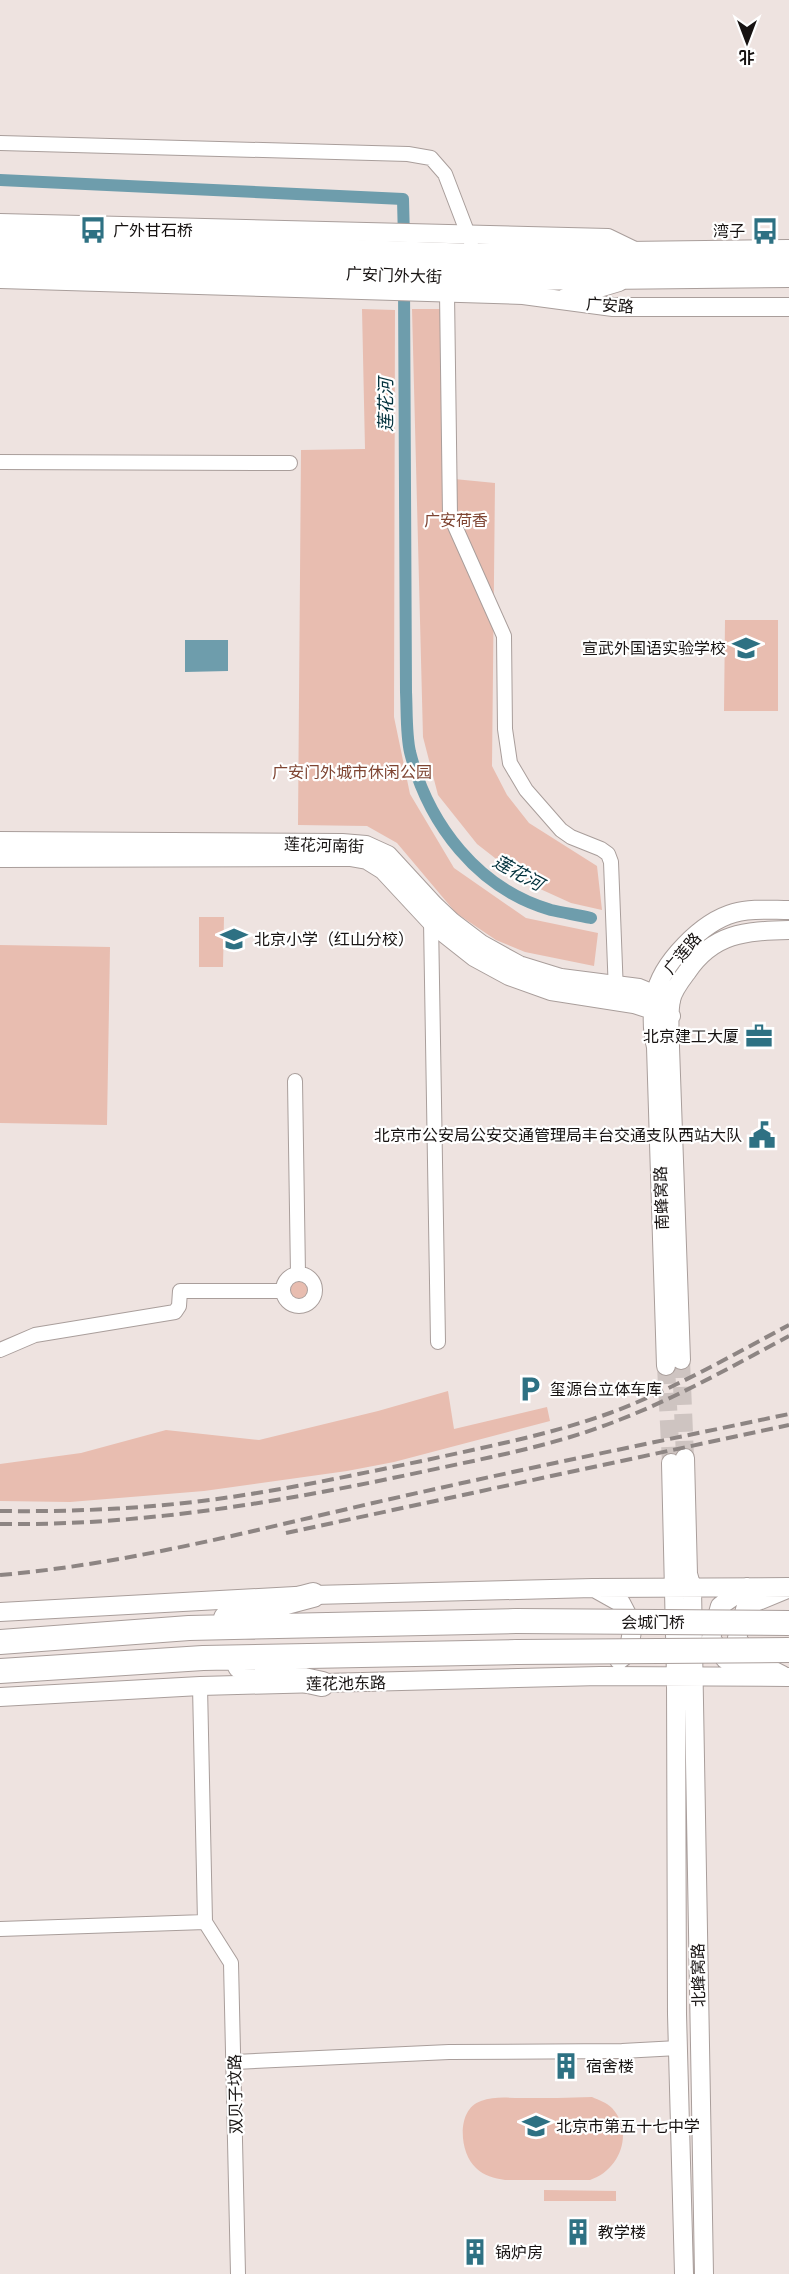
<svg xmlns="http://www.w3.org/2000/svg" width="789" height="2274" font-family="Poppins,'Noto Sans SC',sans-serif">
<style>
.green{fill:#e8bdb0}
.water{fill:#6e9dac}
.lines{fill:none;stroke-linecap:round;stroke-linejoin:round}
.canal{stroke:#6e9dac;stroke-width:12}
.secondary-tunnel{stroke:#cec4c1;stroke-width:18;stroke-dasharray:18 9;stroke-linecap:butt}
.street-casing{stroke:#a99e9b;stroke-width:16}
.secondary-casing{stroke:#a99e9b;stroke-width:20}
.highway-casing{stroke:#a99e9b;stroke-width:26}
.street{stroke:#fff;stroke-width:14}
.secondary{stroke:#fff;stroke-width:18}
.highway{stroke:#fff;stroke-width:24}
.rail{stroke:#8d8583;stroke-width:4;stroke-dasharray:12 6;stroke-linecap:butt}
.highway-bridge-casing{stroke:#a99e9b;stroke-width:26;stroke-linecap:butt}
.highway-bridge{stroke:#fff;stroke-width:24}
.labels{text-anchor:middle;stroke-width:4.5;stroke-linejoin:round;paint-order:stroke}
.poi-label{font-size:16px;fill:#171312;stroke:#fff;text-anchor:start}
.street-label{font-size:16px;fill:#171312;stroke:#fff}
.park-label{font-size:16px;fill:#7f4533;stroke:#fff}
.water-label{font-size:18px;font-style:italic;fill:#01303b;stroke:#fff}
</style>
<rect width="100%" height="100%" fill="#eee3e0"/>
<path class="green" d="M362,309l33,1 -1,407 16,77 44,74 72,50 72,15 -4,33 -69,-14 -29,-12 -40,-27 -59,-70 -30,-17 -69,-1 3,-375 64,-1z
M412,309h30l2,169 51,5 -3,283 15,29 22,28 68,43 5,44 -31,-7 -44,-20 -50,-39 -39,-49 -15,-58z
M725,620h53v91h-54z
M199,917h25l-1,50h-24z
M0,945l110,2 -3,178 -107,-2z
M289 1291a10 10 0 1 1 20 0a10 10 0 1 1-20 0Z
M448,1391l6,38 93,-22 3,14 -156,41 -47,9 -143,20 -134,11 -70,-1v-37l81,-11 85,-23 93,10 119,-29z
M592,2097c7,3 15,6 20,11 23,25 7,63 -22,72h-85c-11,-2 -21,-4 -29,-12 -17,-15 -20,-59 5,-67 13,-5 28,-3 41,-3 24,0 47,0 70,-1z
M544,2190l72,1v10h-72z"/>
<path class="water" d="M185,640h43v31l-43,1z"/>
<g class="lines">
<path class="canal" d="M0,180l403,19 1,41
M404,284l2,408c1,20 0,42 4,60 18,72 68,137 141,158 13,3 27,5 40,8"/>
<path class="secondary-tunnel" d="M681,1360l4,98
M666,1366l5,97"/>
<defs>
<path id="street" d="M0,143l408,11 23,4 14,16 26,68
M447,293l3,222 54,121 1,93 5,34 16,27 35,40 10,7 30,12 7,5 3,8 5,131
M0,462l290,1
M431,921l7,421
M295,1081l3,193
M283 1290a16 16 0 1 1 32 0a16 16 0 1 1-32 0Z
M0,1350l35,-15 140,-23 4,-6 1,-15h103
M205,1922l26,41 7,311
M0,1929l205,-7 -5,-236
M235,2062l214,-10 173,-1 56,-3"/>
<path id="secondary" d="M0,223l608,15 31,15
M0,279l523,16 90,12h176
M565,298l54,-16
M0,841l342,2 24,2 22,10 46,50 18,17 29,22 38,21 42,13 78,10 32,13
M0,858l315,-1h35l17,3 16,10 53,57 38,30 35,19 42,15 83,13 37,12
M681,1360l-11,-313c0,-14 -2,-32 1,-47 2,-10 10,-20 16,-28 26,-39 58,-41 102,-42
M666,1366l-10,-319c-4,-16 -4,-35 -1,-51 6,-33 47,-74 79,-83 17,-5 37,-3 55,-3
M685,1458l3,116 4,14 12,686
M671,1463l5,214 1,337 7,260
M747,1587l-27,19 -9,32 14,21 32,15
M596,1589l25,14 12,23 -5,27 -9,7
M0,1612l313,-17 280,-7 196,-1
M782,1675l-31,-16 -14,-21 9,-32 39,-16
M0,1697l200,-11 400,-10 189,1"/>
<path id="highway" d="M0,240l475,16 314,-4
M0,263l511,15 278,-3
M226,1618l87,-23
M0,1642l189,-14 327,-7
M240,1666l82,18
M0,1671l203,-13 314,-6"/>
</defs>
<use href="#street" class="street-casing"/>
<use href="#secondary" class="secondary-casing"/>
<use href="#highway" class="highway-casing"/>
<use href="#street" class="street"/>
<use href="#secondary" class="secondary"/>
<use href="#highway" class="highway"/>
<path class="rail" d="M0,1511c81,1 164,-3 244,-16 60,-9 119,-22 178,-34 63,-14 127,-26 188,-48 62,-23 121,-57 179,-88
M0,1524c144,2 286,-23 426,-53 65,-14 131,-26 193,-51 59,-23 114,-54 170,-84
M286,1533l503,-108
M0,1575c138,-12 269,-49 404,-79 128,-29 257,-55 385,-82"/>
<defs>
<path id="highway-bridge" d="M516,1621l273,2
M517,1652l272,-2"/>
</defs>
<use href="#highway-bridge" class="highway-bridge-casing"/>
<use href="#highway-bridge" class="highway-bridge"/>
</g>
<defs>
<symbol id="bus-bare" viewBox="-9 -9 18 18"><path d="M-5-6H5V4H4V6H2V4H-2V6H-4V4H-5ZM-3.5-4V0h7V-4ZM-3.5 1.2v1.5H-2V1.2ZM2 1.2v1.5H3.5V1.2Z" fill="#2e7183" stroke="#fff" stroke-width="2.5" paint-order="stroke"/></symbol>
<symbol id="school-bare" viewBox="-9 -9 18 18"><path d="M0-5L7-2L0 1L-7-2ZM-4 1L0 2.5L4 1V4Q0 6-4 4Z" fill="#2e7183" stroke="#fff" stroke-width="2.5" paint-order="stroke"/></symbol>
<symbol id="office-bare" viewBox="-9 -9 18 18"><path d="M-6-3h4V-5.5h4V-3h4V5H-6ZM-1-4.5V-3h2v-1.5ZM-6 0V1H6V0Z" fill="#2e7183" stroke="#fff" stroke-width="2.5" paint-order="stroke"/></symbol>
<symbol id="civic-bare" viewBox="-9 -9 18 18"><path d="M-.6-6.5H3V-4.5H.6V-3L4-1V1h2V6H-6V1h2V-1L-.6-3ZM-1.2 2.5V6h2.4V2.5Z" fill="#2e7183" stroke="#fff" stroke-width="2.5" paint-order="stroke"/></symbol>
<symbol id="parking-bare" viewBox="-9 -9 18 18"><path d="M-3.5-5.5H1a3.5 3.5 0 0 1 0 7H-1V5.5H-3.5ZM-1-3.4V-.6H.8a1.4 1.4 0 0 0 0-2.8Z" fill="#2e7183" stroke="#fff" stroke-width="2.5" paint-order="stroke"/></symbol>
<symbol id="building-bare" viewBox="-9 -9 18 18"><path d="M-4-6H4V6H1V3H-1V6H-4ZM-2.5-4.3h1.7v1.8h-1.7ZM.8-4.3h1.7v1.8H.8ZM-2.5-1h1.7V.8h-1.7ZM.8-1h1.7V.8H.8Z" fill="#2e7183" stroke="#fff" stroke-width="2.5" paint-order="stroke"/></symbol>
</defs>
<g fill-rule="evenodd">
<use href="#bus-bare" x="74" y="211" width="38" height="38"/>
<use href="#bus-bare" x="746" y="212" width="38" height="38"/>
<use href="#school-bare" x="727" y="629" width="38" height="38"/>
<use href="#school-bare" x="215" y="920" width="38" height="38"/>
<use href="#office-bare" x="740" y="1017" width="38" height="38"/>
<use href="#civic-bare" x="743" y="1116" width="38" height="38"/>
<use href="#parking-bare" x="511" y="1370" width="38" height="38"/>
<use href="#building-bare" x="547" y="2047" width="38" height="38"/>
<use href="#school-bare" x="517" y="2107" width="38" height="38"/>
<use href="#building-bare" x="559" y="2213" width="38" height="38"/>
<use href="#building-bare" x="456" y="2233" width="38" height="38"/>
</g>
<g class="labels">
<g class="poi-label">
<text x="113" y="236">广外甘石桥</text>
<text x="745" y="237" text-anchor="end">湾子</text>
<text x="726" y="654" text-anchor="end">宣武外国语实验学校</text>
<text x="254" y="945">北京小学（红山分校）</text>
<text x="739" y="1042" text-anchor="end">北京建工大厦</text>
<text x="742" y="1141" text-anchor="end">北京市公安局公安交通管理局丰台交通支队西站大队</text>
<text x="550" y="1395">玺源台立体车库</text>
<text x="586" y="2072">宿舍楼</text>
<text x="556" y="2132">北京市第五十七中学</text>
<text x="598" y="2238">教学楼</text>
<text x="495" y="2258">锅炉房</text>
</g>
<g class="street-label">
<text transform="translate(394 275) rotate(2)" y="6">广安门外大街</text>
<text transform="translate(610 305) rotate(4)" y="6">广安路</text>
<text transform="translate(324 845) rotate(2)" y="6">莲花河南街</text>
<text transform="translate(682 953) rotate(-50)" y="6">广莲路</text>
<text transform="translate(661 1198) rotate(-92)" y="6">南蜂窝路</text>
<text x="653" y="1628">会城门桥</text>
<text transform="translate(346 1683) rotate(-1)" y="6">莲花池东路</text>
<text transform="translate(698 1975) rotate(-91)" y="6">北蜂窝路</text>
<text transform="translate(235 2094) rotate(-91)" y="6">双贝子坟路</text>
</g>
<g class="park-label">
<text x="456" y="526">广安荷香</text>
<text x="352" y="778">广安门外城市休闲公园</text>
</g>
<g class="water-label">
<text transform="translate(386 405) rotate(-90)" y="6">莲花河</text>
<text transform="translate(518 873) rotate(29)" y="6">莲花河</text>
</g>
</g>
<g transform="translate(747 42) rotate(180)" stroke="#ffffff" stroke-width="4.5" paint-order="stroke">
<path d="M0-4.5L10 22L0 15L-10 22Z" fill="#171312"/>
<text y="-9" font-size="16" font-weight="bold" text-anchor="middle" fill="#171312">北</text>
</g>
</svg>
